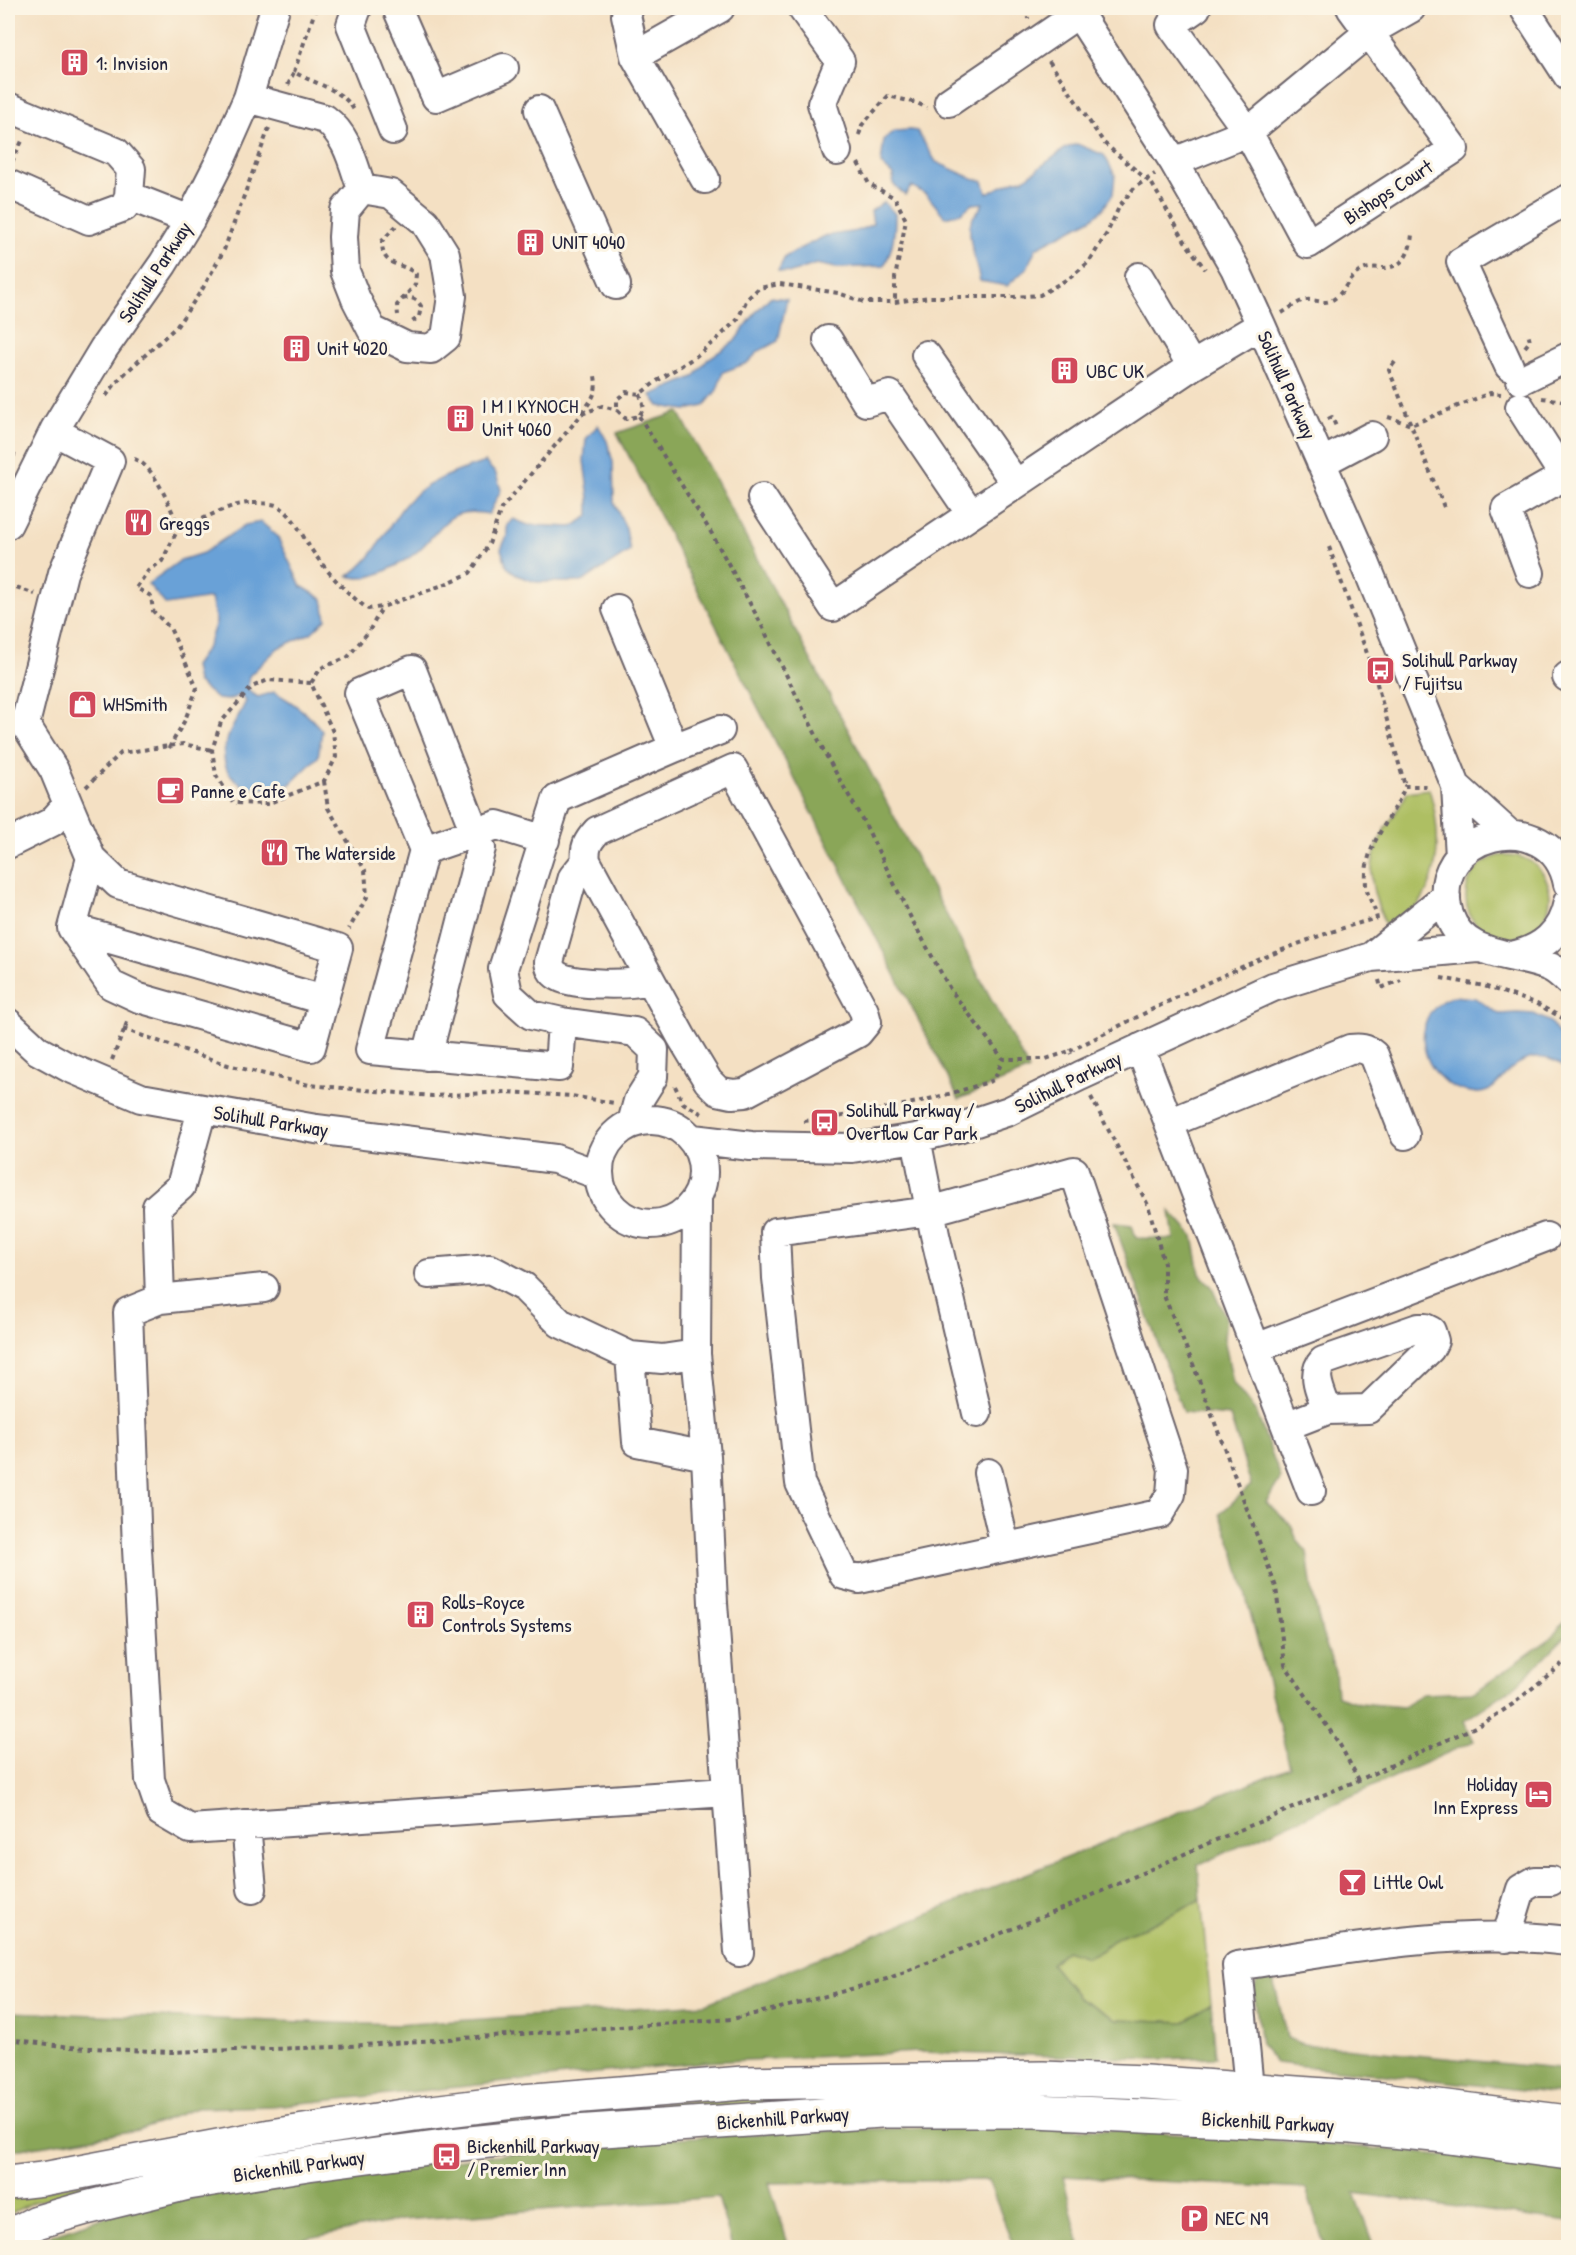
<svg xmlns="http://www.w3.org/2000/svg" width="1576" height="2255" font-family="'Patrick Hand',sans-serif">
<style>
.green{fill:#aebf63;stroke:#68704f;stroke-width:1.5}
.forest{fill:#8aa659;stroke:#56644a;stroke-width:1.5}
.water{fill:#69a1d7;stroke:#466289;stroke-width:1.5}
.lines{fill:none;stroke-linecap:round;stroke-linejoin:round}
.minor-casing{stroke:#6c646b;stroke-width:32}
.major-casing{stroke:#6c646b;stroke-width:36}
.path{stroke:#6c646b;stroke-width:4;stroke-dasharray:4.5 4.5;stroke-linecap:butt}
.minor{stroke:#fff;stroke-width:28}
.major{stroke:#fff;stroke-width:33}
.labels{text-anchor:middle;stroke-width:6;stroke-linejoin:round;paint-order:stroke}
.poi-label{font-size:20px;fill:#22223b;stroke:#fcf5e5;text-anchor:start}
.street-label{font-size:20px;fill:#22223b;stroke:#fcf5e5}
</style>
<rect width="100%" height="100%" fill="#fcf5e5"/>
<filter id="ink" filterUnits="userSpaceOnUse"><feTurbulence type="fractalNoise" baseFrequency=".0167" numOctaves="2"/><feDisplacementMap in="SourceGraphic" scale="12" xChannelSelector="R" yChannelSelector="G"/><feConvolveMatrix kernelMatrix="1 2 1 2 8 2 1 2 1" color-interpolation-filters="sRGB"/></filter>
<filter id="wash" filterUnits="userSpaceOnUse"><feTurbulence type="fractalNoise" baseFrequency=".008" numOctaves="4" result="noise"/><feDisplacementMap in="SourceGraphic" scale="24" xChannelSelector="R" yChannelSelector="G"/><feGaussianBlur stdDeviation="1.35" result="paint"/><feColorMatrix in="noise" values="0 0 0 0 0 0 0 0 0 0 0 0 0 0 0 0 0 1.4 0 .05"/><feComposite in="paint" operator="in"/></filter>
<g filter="url(#wash)">
<rect width="100%" height="100%" fill="#f4e0c3"/>
<path class="green" d="M1429,789c15,47 14,119 -43,137 -16,-37 -22,-60 0,-98 7,-12 16,-23 21,-36z
M1466 897a42 42 0 1 1 84 0a42 42 0 1 1-84 0Z
M1201,1899l10,105 -27,18 -68,-3 -38,-22 -27,-33 15,-14 21,7 13,-6 19,-15 31,-11z
M977,2089l315,15h-538l-156,10 -171,17 -309,54 -85,17 -25,13v-18l316,-58 303,-35z"/>
<path class="forest" d="M679,412l350,658 -70,29 -342,-666z
M1170,1211l23,25 7,38 12,13 14,31 -2,20 9,45 24,31 24,64 -15,24 25,23 6,15 10,12 5,39 10,42 13,38 2,25 22,7 44,4 19,-13 53,-2 76,-54 17,-20v16l-51,51 -53,36 10,20 -276,124 3,34 -51,26 -31,11 -19,15 -13,6 -21,-7 -15,14 27,33 38,22 68,3 27,-18 5,53 -58,2 -239,-7 -215,10 -432,44 -76,2 -58,22 -130,21v-139l388,13 309,-21 585,-237 -55,-213 -15,-40 31,-29 -21,-69 -47,-4 -69,-189 18,2 4,13 38,1z
M1272,1973l15,65 15,6 266,26v25l-292,-32 -15,-18 -7,-55 5,-15z
M937,2127c52,0 104,-1 155,2 160,7 318,21 476,40v53l-214,-29 20,54h-49l-19,-58 -243,-13 17,71h-66l-26,-67 -219,3 20,64h-57l-14,-50 -316,23 -139,27 -229,1 20,-14 67,-22 110,-22 131,-19 255,-30 172,-9z"/>
<path class="water" d="M910,130l7,1 19,31 33,15 14,4 4,12 29,-13 8,-1 42,-31 11,-4 27,11 11,20 -2,19 -11,16 -11,9 -55,29 -9,20 -20,18 -27,-5c-3,-15 -15,-48 -8,-62 4,-7 8,-8 11,-16l-11,1 -11,9 -16,4 -18,-22 -15,-9 -7,9 -12,-11v-9l-12,-11 3,-25 11,-8z
M884,202l11,12c0,19 -2,35 -11,52l-48,2 -20,-4 -25,9 -13,-2 7,-14 18,-10 22,-11 32,-5 16,-7 -2,-13z
M770,297l17,2 -9,42 -19,10 -12,12 -24,9 -6,18 -13,16 -18,4 -27,-4 -8,-11 43,-18 14,-18 26,-17 22,-30z
M598,425l9,16 6,21 1,40 12,27 4,22 -48,31h-46l-17,-6 -12,-9 -6,-18 6,-13v-11l6,-6 15,6 44,2 17,-11v-18l-5,-37 2,-22z
M485,462l11,12 5,16 -12,24c-40,-7 -42,8 -66,32 -12,13 -44,31 -62,32 -4,0 -9,-1 -13,-2 26,-16 36,-44 55,-69 18,-24 54,-36 82,-45z
M261,522l16,14 24,50 22,13 3,20 -15,14 -33,15 -29,28 -1,10 2,6 8,5 16,-5c19,10 35,22 48,39l-4,26 -29,28 -22,3 -24,-2c-4,-4 -10,-8 -14,-13 -15,-24 8,-51 17,-72l-6,-6 -12,5 -11,-1 -20,-17 -3,-16 14,-20 8,-24 -5,-24 -45,7 -18,-21 33,-24 22,-7 42,-28z
M1453,996l22,2 24,16 18,-1 17,1 16,8 18,25v24c-17,-17 -38,-18 -57,-2 -10,8 -16,23 -32,24 -5,0 -13,-2 -18,-3 -36,-11 -53,-63 -20,-88 3,-3 9,-4 12,-6z"/>
</g>
<g filter="url(#ink)">
<g class="lines">
<defs>
<path id="minor" d="M357,8l-6,17 42,105
M397,8l39,89 68,-29
M629,8l-3,7 9,41 70,123
M802,8l38,53 -18,43 15,47
M1075,8l99,154 61,106 26,57 103,235 92,226 4,71
M1196,8l-25,17 77,107 60,112 146,-95 -103,-141
M1524,8l44,68
M635,56l85,-48
M248,98l77,21c23,17 28,45 37,70
M949,102l130,-89
M8,107l108,45 15,17 -2,27 -5,11 -35,13 -81,-36
M539,110l77,175
M1174,162l74,-30 121,-100 42,-24
M362,189l29,5 34,28 20,32 7,42 -6,41 -15,12 -24,-2 -35,-17 -16,-31 -11,-28 -2,-34 2,-27z
M129,196l61,24
M1139,277l53,89
M828,340l38,62 24,-7 81,119
M926,355l90,129
M1509,366l-48,-104 107,-63
M1521,380l47,-23
M1520,407l44,69 4,-3
M1321,463l51,-27
M762,498l71,109 359,-241 69,-41
M8,524l47,-95 49,-81 59,-84 27,-44 30,-59 28,-63 27,-90
M1530,573l-24,-64 58,-33
M617,609l57,139
M1567,677l1,-1
M733,769l131,242 3,11 -9,11 -113,60 -13,1 -14,-3 -10,-10 -27,-45 -95,-175c-2,-14 2,-20 11,-30z
M1456,786l52,47
M68,804l23,54 27,26 220,64 -27,99 -172,-49 -28,-13 -39,-57 19,-70
M8,844l44,-22 16,-18 -14,-34 -29,-46 38,-151 47,-112 -56,-30
M424,850l73,-25 48,15
M586,861l-13,16 -24,85c1,7 4,12 11,15 14,8 75,9 90,2
M1568,884c-16,-83 -145,-53 -119,31 15,44 66,37 101,52 6,3 13,9 18,14
M72,928l252,72
M1511,956c31,-6 51,-23 57,-54
M1371,957l75,-61
M8,1023l29,27 31,17 73,31 175,31 239,30 44,16
M1140,1048l171,443
M427,1056l54,-208 -69,-178 -53,23 65,157 -54,200 189,17 3,-45
M202,1110l-21,76 -24,21 3,92 -32,13 9,237 13,231 11,32 29,17 536,-37
M599 1172a52 52 0 1 1 104 0a52 52 0 1 1-104 0Z
M632,1123l6,-22 15,-24 1,-27 -19,-18 -73,-10 -31,-7 -23,-21 -5,-25 54,-170 117,-51 46,-18
M1169,1123l181,-74c10,-1 16,-1 24,6l31,80
M916,1138l19,97 42,178
M693,1139l58,7 101,2 64,-10 42,-10 51,-17 71,-35 193,-89 98,-30 107,-9
M1074,1171l99,298 -2,25 -12,20 -300,65 -15,-4 -44,-92 -23,-205 -2,-46 155,-21z
M697,1200l-1,154 10,102 7,147 26,349
M429,1274l61,-5 34,18 36,36 70,33 32,3 34,-5
M160,1299l104,-11
M1256,1348l290,-111
M630,1356l7,86 69,14
M1286,1426l41,-16c-5,-16 -17,-35 -4,-49l95,-33h7l6,3 3,10 -4,8 -62,60 -41,1
M988,1473l17,73
M246,1825l6,64
M1506,1938l15,-49 14,-8h16
M1249,2088l-12,-122c108,-17 223,-39 331,-25"/>
<path id="major" d="M8,2183l35,-4 228,-43 144,-22 107,-13 221,-18 300,-5 103,4 235,17 187,23
M8,2237l29,-15 49,-14 102,-25 120,-19 143,-19 124,-13 306,-21h154l216,10 100,6 83,8 134,18"/>
</defs>
<use href="#minor" class="minor-casing"/>
<use href="#major" class="major-casing"/>
<path class="path" d="M1027,8l1,11
M1049,61l55,82 48,41 34,59 19,26
M294,72l22,-64
M288,85l6,-13c20,12 50,17 61,40
M859,135l3,-10 26,-29 29,7 10,5
M12,162l11,-23
M858,163l11,21 26,14 11,22 -11,58v24
M396,226l-14,15c0,28 17,19 34,33l-1,11 -18,20 1,10
M403,299c8,-3 14,0 18,7l-2,11 -7,5
M1282,313c7,-4 17,-13 25,-13 7,-1 16,4 23,1 14,-6 16,-21 29,-29 13,-8 21,-2 32,-5 16,-4 20,-20 21,-33
M1525,347l5,-6 -2,-9
M1395,362l-6,8 55,137
M640,394l4,14 -5,8 -13,3 -9,-9v-11l9,-7 14,2 17,-13 38,-24 22,-18 21,-20 9,-20 12,-11 21,-4 58,9 26,9h31l35,-5h84l26,-2 31,-18 18,-15 18,-29 13,-28 15,-18 20,-13
M106,396l14,-18 57,-52 26,-38 21,-38 45,-122
M1542,398l22,3
M582,413c10,-14 16,-20 13,-37
M639,416l73,118 47,86 68,137 39,69 45,92 39,71 53,70
M1388,417l23,8 79,-32 11,1
M1328,419l4,-2 5,12
M8,458l2,-4 6,1
M134,459c21,6 36,49 45,68 24,-5 44,-22 70,-24 6,0 21,0 27,2 17,8 25,29 35,44 16,23 34,43 57,60l14,-2 61,-22 27,-12 19,-29 12,-35 81,-95 20,-8 15,4
M1329,547l45,126 31,113
M8,584l27,10
M311,683l-43,-3 -16,7 -31,35 -9,28 4,25 18,28 33,1 57,-23 12,-24 -3,-25 -22,-49 10,-15 27,-11 21,-26 13,-23
M169,748l16,-28 12,-32 -27,-60 -17,-17 -2,-15 -15,-8 12,-17 14,-10 17,-34
M324,781l4,27 37,62 2,27 -18,32
M86,787l35,-34 62,-9 29,6
M1377,920c-1,-12 -10,-23 -11,-35 -3,-43 26,-62 39,-99h26
M1441,978l43,8 51,17 33,18
M1379,980l2,8 20,-8
M123,1029l105,36 81,20 123,11 74,-4 66,4 42,7
M1070,1051c99,-50 200,-104 307,-133
M112,1060l16,-40
M675,1086l8,17 21,12
M1091,1097l57,108 16,58v33l29,68 83,223 9,78 55,80 19,35
M804,1121c65,-7 128,-20 190,-41l9,-21h43l24,-8 1,3
M8,2039l63,8 99,5 166,-5 396,-28 65,-15 90,-25 177,-71 145,-65 150,-63 125,-57 29,-19 55,-45"/>
<use href="#minor" class="minor"/>
<use href="#major" class="major"/>
</g>
</g>
<defs>
<symbol id="building-square" viewBox="-11 -11 22 22"><rect x="-9" y="-9" width="18" height="18" rx="4" fill="#d1495b" stroke="#fcf5e5"/><path d="M-4-6H4V6H1V3H-1V6H-4ZM-2.5-4.3h1.7v1.8h-1.7ZM.8-4.3h1.7v1.8H.8ZM-2.5-1h1.7V.8h-1.7ZM.8-1h1.7V.8H.8Z" fill="#fff"/></symbol>
<symbol id="restaurant-square" viewBox="-11 -11 22 22"><rect x="-9" y="-9" width="18" height="18" rx="4" fill="#d1495b" stroke="#fcf5e5"/><path d="M-5-6h1v4h1v-4h1v4h1v-4h1v5L-1.5 .5V6h-2V.5L-5-1ZM5-6V6H3V1.5H1.5Q1.5-4 5-6Z" fill="#fff"/></symbol>
<symbol id="bus-square" viewBox="-11 -11 22 22"><rect x="-9" y="-9" width="18" height="18" rx="4" fill="#d1495b" stroke="#fcf5e5"/><path d="M-5-6H5V4H4V6H2V4H-2V6H-4V4H-5ZM-3.5-4V0h7V-4ZM-3.5 1.2v1.5H-2V1.2ZM2 1.2v1.5H3.5V1.2Z" fill="#fff"/></symbol>
<symbol id="shop-square" viewBox="-11 -11 22 22"><rect x="-9" y="-9" width="18" height="18" rx="4" fill="#d1495b" stroke="#fcf5e5"/><path d="M-5-2.5h2.3a2.7 3.5 0 0 1 5.4 0H5L5.5 6h-11ZM-1.5-2.5h3a1.5 2.3 0 0 0-3 0Z" fill="#fff"/></symbol>
<symbol id="cafe-square" viewBox="-11 -11 22 22"><rect x="-9" y="-9" width="18" height="18" rx="4" fill="#d1495b" stroke="#fcf5e5"/><path d="M-5.5-4.5H6V0H3Q3 3.5 0 3.5H-2.5Q-5.5 3.5-5.5 0ZM3-3.2v2h1.7v-2ZM-6 4.5H4V6H-6Z" fill="#fff"/></symbol>
<symbol id="hotel-square" viewBox="-11 -11 22 22"><rect x="-9" y="-9" width="18" height="18" rx="4" fill="#d1495b" stroke="#fcf5e5"/><path d="M-6-4.5h1.5V1H6V5H4.5V3h-9V5H-6ZM-4 0a1.8 1.8 0 1 1 3.6 0ZM.5 0V-2.5h3Q6-2.5 6 0Z" fill="#fff"/></symbol>
<symbol id="bar-square" viewBox="-11 -11 22 22"><rect x="-9" y="-9" width="18" height="18" rx="4" fill="#d1495b" stroke="#fcf5e5"/><path d="M-6-5H6L.8 .8V4.5H3.5V6h-7V4.5H-.8V.8Z" fill="#fff"/></symbol>
<symbol id="parking-square" viewBox="-11 -11 22 22"><rect x="-9" y="-9" width="18" height="18" rx="4" fill="#d1495b" stroke="#fcf5e5"/><path d="M-3.5-5.5H1a3.5 3.5 0 0 1 0 7H-1V5.5H-3.5ZM-1-3.4V-.6H.8a1.4 1.4 0 0 0 0-2.8Z" fill="#fff"/></symbol>
</defs>
<g fill-rule="evenodd">
<use href="#building-square" x="58" y="46" width="33" height="33"/>
<use href="#building-square" x="514" y="226" width="33" height="33"/>
<use href="#building-square" x="280" y="332" width="33" height="33"/>
<use href="#building-square" x="1048" y="354" width="33" height="33"/>
<use href="#building-square" x="444" y="402" width="33" height="33"/>
<use href="#restaurant-square" x="122" y="506" width="33" height="33"/>
<use href="#bus-square" x="1364" y="654" width="33" height="33"/>
<use href="#shop-square" x="66" y="688" width="33" height="33"/>
<use href="#cafe-square" x="154" y="774" width="33" height="33"/>
<use href="#restaurant-square" x="258" y="836" width="33" height="33"/>
<use href="#bus-square" x="808" y="1106" width="33" height="33"/>
<use href="#building-square" x="404" y="1598" width="33" height="33"/>
<use href="#hotel-square" x="1522" y="1778" width="33" height="33"/>
<use href="#bar-square" x="1336" y="1866" width="33" height="33"/>
<use href="#bus-square" x="430" y="2140" width="33" height="33"/>
<use href="#parking-square" x="1178" y="2202" width="33" height="33"/>
</g>
<g class="labels">
<g class="poi-label">
<text x="96" y="70">1: Invision</text>
<text x="552" y="249">UNIT 4040</text>
<text x="317" y="355">Unit 4020</text>
<text x="1086" y="378">UBC UK</text>
<text x="482" y="413">I M I KYNOCH<tspan x="482" dy="23">Unit 4060</tspan></text>
<text x="159" y="530">Greggs</text>
<text x="1402" y="667">Solihull Parkway<tspan x="1402" dy="23">/ Fujitsu</tspan></text>
<text x="103" y="711">WHSmith</text>
<text x="191" y="798">Panne e Cafe</text>
<text x="295" y="860">The Waterside</text>
<text x="846" y="1117">Solihull Parkway /<tspan x="846" dy="23">Overflow Car Park</tspan></text>
<text x="442" y="1609">Rolls-Royce<tspan x="442" dy="23">Controls Systems</tspan></text>
<text x="1518" y="1791" text-anchor="end">Holiday<tspan x="1518" dy="23">Inn Express</tspan></text>
<text x="1374" y="1889">Little Owl</text>
<text x="467" y="2153">Bickenhill Parkway<tspan x="467" dy="23">/ Premier Inn</tspan></text>
<text x="1215" y="2225">NEC N9</text>
</g>
<g class="street-label">
<text transform="translate(1388 192) rotate(-33)" y="7">Bishops Court</text>
<text transform="translate(155 272) rotate(-57)" y="7">Solihull Parkway</text>
<text transform="translate(1287 385) rotate(66)" y="7">Solihull Parkway</text>
<text transform="translate(1068 1082) rotate(-26)" y="7">Solihull Parkway</text>
<text transform="translate(271 1121) rotate(9)" y="7">Solihull Parkway</text>
<text transform="translate(783 2118) rotate(-4)" y="7">Bickenhill Parkway</text>
<text transform="translate(1268 2122) rotate(3)" y="7">Bickenhill Parkway</text>
<text transform="translate(299 2166) rotate(-8)" y="7">Bickenhill Parkway</text>
</g>
</g>
<rect width="1576" height="2255" fill="none" stroke="#fcf5e5" stroke-width="30"/>
</svg>
